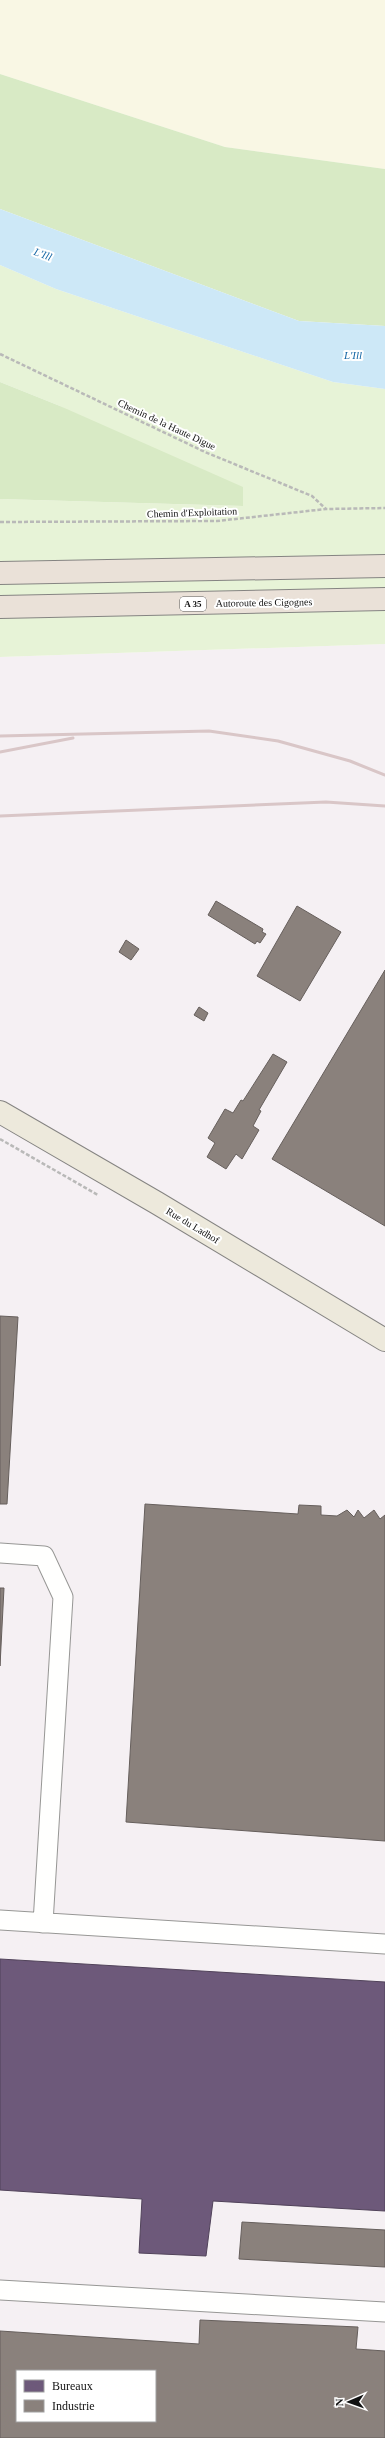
<svg xmlns="http://www.w3.org/2000/svg" width="385" height="2438" font-family="'Times New Roman',serif">
<style>
.industrial{fill:#f5f0f3;fill-rule:evenodd}
.farmland{fill:#f9f7e4}
.green{fill:#e7f3d7}
.forest{fill:#d8eac5}
.water{fill:#cde8f7}
.offices{fill:#6d597a;stroke:#51435a}
.industry{fill:#8a817c;stroke:#665f5c;fill-rule:evenodd}
.lines{fill:none;stroke-linecap:round;stroke-linejoin:round}
.minor-casing{stroke:#979795;stroke-width:21}
.major-casing{stroke:#858482;stroke-width:24}
.highway-casing{stroke:#858482;stroke-width:24}
.path{stroke:#b9b9b8;stroke-width:2.5;stroke-dasharray:4 2;stroke-linecap:butt}
.minor{stroke:#fffffe;stroke-width:19}
.major{stroke:#ede9dc;stroke-width:22}
.highway{stroke:#eae1d8;stroke-width:22}
.rail{stroke:#d9c6c7;stroke-width:3}
.labels{text-anchor:middle;stroke-width:4;stroke-linejoin:round;paint-order:stroke}
.shield{fill:#fff;stroke:#585858;stroke-width:1}
.shield-label{font-size:9px;font-weight:bold;fill:#111}
.street-label{font-size:10px;fill:#111;stroke:#fff}
.water-label{font-size:11px;font-style:italic;fill:#1768a6;stroke:#fff}
</style>
<rect width="100%" height="100%" fill="#fdfcf7"/>
<path class="industrial" d="M385,644v1794h-385v-1781zM17,2371h138v50h-138z"/>
<path class="farmland" d="M0,0h385v169l-160,-22 -225,-73z"/>
<path class="green" d="M0,265l56,24 277,93 52,7v255l-385,13v-158l242,7 -182,-100 -60,-24z"/>
<path class="forest" d="M0,74l225,73 160,22v157l-86,-5 -299,-112z
M0,382l60,24 183,81v19l-243,-7z"/>
<path class="water" d="M0,209l299,112 86,5v63l-52,-7 -277,-93 -56,-24z"/>
<path class="offices" d="M0,1959l385,23v229l-172,-10 -7,55 -67,-3 3,-54 -142,-9z"/>
<path class="industry" d="M216,901l47,28 -1,3 4,2 -6,9 -3,-2 -2,3 -47,-29z
M297,906l44,26 -41,69 -43,-25z
M126,940l13,9 -8,11 -12,-8z
M385,970v256l-113,-67z
M199,1007l9,6 -4,8 -10,-6z
M273,1054l14,8 -28,48 2,1 -8,15 6,4 -17,29 -6,-5 -10,15 -19,-12 8,-14 -7,-5 17,-29 8,4 8,-13 2,1z
M0,1316l18,1 -11,187h-7z
M145,1504l153,10 1,-9 22,1v9l16,1 10,-6 7,7 4,-7 6,8 10,-8 6,9 5,-4v326l-259,-19z
M0,1588h4l-4,78z
M242,2222l143,8v37l-146,-8z
M200,2320l158,7 -2,22 29,2v87h-385v-107l199,13zM17,2371h138v50h-138z"/>
<g class="lines">
<defs>
<path id="minor" d="M0,1553l44,3 19,41 -20,326
M0,1920l385,24
M0,2290l385,22"/>
<path id="major" d="M0,1112l157,91 228,137"/>
<path id="highway" d="M0,573l385,-7
M0,607l385,-8"/>
</defs>
<use href="#minor" class="minor-casing"/>
<use href="#major" class="major-casing"/>
<use href="#highway" class="highway-casing"/>
<path class="path" d="M0,354l205,98 107,44 14,13
M0,522l217,-1 109,-12 59,-1
M0,1139l98,56"/>
<use href="#minor" class="minor"/>
<use href="#major" class="major"/>
<use href="#highway" class="highway"/>
<path class="rail" d="M0,736l209,-5 69,10 72,20 35,14
M0,752l73,-14
M0,816l326,-14 59,4"/>
</g>
<g class="labels">
<rect class="shield" x="180" y="597" width="26" height="14" rx="3"/>
<g class="shield-label">
<text x="193" y="607">A 35</text>
</g>
<g class="street-label">
<text transform="translate(167 424) rotate(25)" y="4">Chemin de la Haute Digue</text>
<text transform="translate(192 512) rotate(-2)" y="4">Chemin d'Exploitation</text>
<text transform="translate(264 602) rotate(-1)" y="4">Autoroute des Cigognes</text>
<text transform="translate(193 1225) rotate(31)" y="4">Rue du Ladhof</text>
</g>
<g class="water-label">
<text transform="translate(43 254) rotate(21)" y="4">L'Ill</text>
<text x="353" y="359">L'Ill</text>
</g>
</g>
<rect x="16" y="2370" width="140" height="52" fill="#ffffff" stroke="#a0a0a0"/>
<rect x="24" y="2380" width="20" height="12" fill="#6d597a" stroke="#a0a0a0"/>
<text x="52" y="2390" font-size="12" fill="#111111">Bureaux</text>
<rect x="24" y="2400" width="20" height="12" fill="#8a817c" stroke="#a0a0a0"/>
<text x="52" y="2410" font-size="12" fill="#111111">Industrie</text>
<g transform="translate(349 2402) rotate(268)" stroke="#ffffff" stroke-width="3" paint-order="stroke">
<path d="M0-3L7 15L0 10L-7 15Z" fill="#111111"/>
<text y="-6" font-size="11" font-weight="bold" text-anchor="middle" fill="#111111">N</text>
</g>
</svg>
